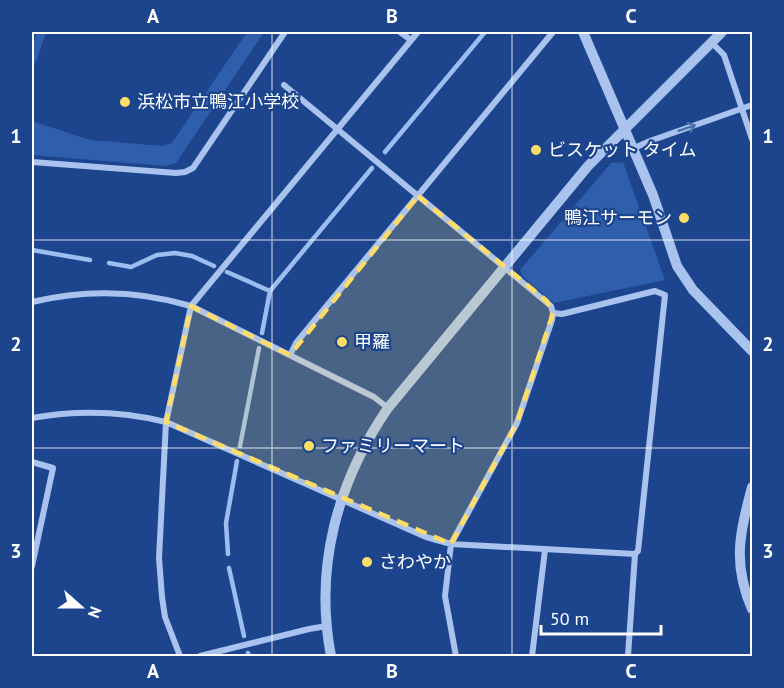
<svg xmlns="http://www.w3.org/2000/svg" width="784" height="688" font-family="'PT Sans','Noto Sans JP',sans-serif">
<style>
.green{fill:#2f5eac}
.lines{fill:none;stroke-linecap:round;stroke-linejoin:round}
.stream{stroke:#9cbdf0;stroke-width:4.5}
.minor{stroke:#a9c3ee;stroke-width:6}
.tertiary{stroke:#a9c3ee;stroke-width:10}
.oneway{stroke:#4d71b0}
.marked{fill:#fedd67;fill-opacity:0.2;stroke:#fedd67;stroke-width:4.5;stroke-dasharray:12 8;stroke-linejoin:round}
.grid{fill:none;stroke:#fff;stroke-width:1.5;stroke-opacity:0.55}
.poi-dot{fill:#fedd67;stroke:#1c458e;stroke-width:2}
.labels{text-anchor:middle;stroke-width:4.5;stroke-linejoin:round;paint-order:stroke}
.poi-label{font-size:18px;fill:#fff;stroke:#1c458e;text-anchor:start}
.neatline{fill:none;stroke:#fff;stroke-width:2}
.grid-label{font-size:20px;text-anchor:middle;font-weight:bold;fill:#fff}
</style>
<rect width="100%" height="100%" fill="#1c458e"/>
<path class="green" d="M37,32h9l-10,30 -4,3v-17z
M247,32h17l-88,131 -11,3 -133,-11v-34l58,19 72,6 10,-3z
M623,162l42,118 -111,23 -31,-26 -3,-7 91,-107z"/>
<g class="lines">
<path class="stream" d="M385,152l100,-120
M32,250l58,10
M109,263l22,4 26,-12 18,-2 17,3 22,10
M227,272l43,19
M262,333l8,-42 102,-123
M240,446l19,-98
M228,554l-2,-31 11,-62
M229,568l15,68
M248,653l1,3"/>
<path class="minor" d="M400,32l11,8
M711,42l13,13 28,84
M284,85l267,221 2,7 -1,7 -35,103 -66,121 -6,52 11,60
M632,149l18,-8 102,-36
M32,162l144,11 9,-1 8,-4 92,-136
M32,302c54,-13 105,-12 159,4l183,91 14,11
M553,313l9,1 93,-23 10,4 -27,256 -3,3 -7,102
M290,355l6,-12 257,-311
M32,418c45,-8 89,-7 134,4l260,115 25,7 184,10
M32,462l21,6 -21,98
M180,656l-15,-39 -3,-20 -3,-39 7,-136 25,-116 227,-274
M200,656l109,-27 18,-3
M532,656l13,-106"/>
<path class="tertiary" d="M583,32l70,163 24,71 16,24 59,61
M752,487c-12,46 -20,76 0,122
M331,656c-17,-88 6,-174 57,-248l200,-242 134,-134"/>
</g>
<defs><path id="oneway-shaft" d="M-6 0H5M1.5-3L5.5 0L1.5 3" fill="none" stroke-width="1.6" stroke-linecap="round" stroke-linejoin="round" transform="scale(1.5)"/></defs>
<use class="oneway" href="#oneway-shaft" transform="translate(687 128) rotate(-19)"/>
<path class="marked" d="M418,196l129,105 6,12 -36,110 -66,121 -285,-122 25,-116 99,49z"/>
<path class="grid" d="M272,32v624M512,32v624M32,240h720M32,448h720"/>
<g class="poi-dot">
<circle cx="125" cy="102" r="6"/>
<circle cx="536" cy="150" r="6"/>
<circle cx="684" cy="218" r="6"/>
<circle cx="342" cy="342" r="6"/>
<circle cx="309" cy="446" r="6"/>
<circle cx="367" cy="562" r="6"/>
</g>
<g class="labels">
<g class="poi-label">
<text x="137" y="108">浜松市立鴨江小学校</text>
<text x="548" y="156">ビスケット タイム</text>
<text x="672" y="224" text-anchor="end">鴨江サーモン</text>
<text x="354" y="348">甲羅</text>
<text x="321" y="452">ファミリーマート</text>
<text x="379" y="568">さわやか</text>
</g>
</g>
<rect width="784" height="688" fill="none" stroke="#1c458e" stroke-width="66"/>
<g transform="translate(81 607) rotate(111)" stroke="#1c458e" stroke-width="4.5" paint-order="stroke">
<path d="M0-4.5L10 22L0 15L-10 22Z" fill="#ffffff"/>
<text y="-9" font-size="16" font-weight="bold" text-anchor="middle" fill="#ffffff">N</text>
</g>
<path d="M541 625v9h120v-9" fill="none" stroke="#ffffff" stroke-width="3"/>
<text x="550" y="625" font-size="18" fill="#ffffff" stroke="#1c458e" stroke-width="4.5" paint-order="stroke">50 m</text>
<rect x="33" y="33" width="718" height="622" class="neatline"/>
<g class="grid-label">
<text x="153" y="23">A</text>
<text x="392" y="23">B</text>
<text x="631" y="23">C</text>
<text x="16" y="143">1</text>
<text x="768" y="143">1</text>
<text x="16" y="351">2</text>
<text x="768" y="351">2</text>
<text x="16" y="558">3</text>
<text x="768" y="558">3</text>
<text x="153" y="678">A</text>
<text x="392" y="678">B</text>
<text x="631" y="678">C</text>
</g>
</svg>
